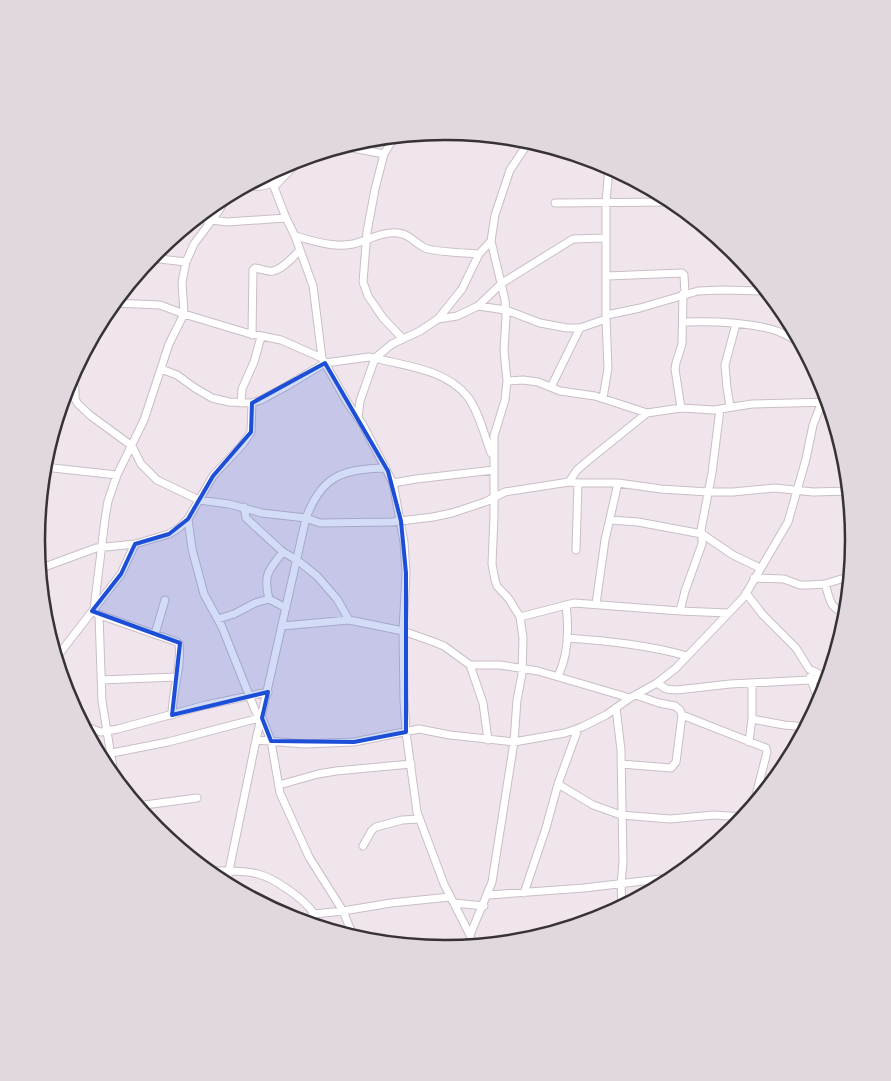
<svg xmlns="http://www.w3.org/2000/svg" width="891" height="1081" font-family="Commissioner,sans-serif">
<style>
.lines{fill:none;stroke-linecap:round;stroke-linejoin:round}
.minor-casing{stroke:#c9bec6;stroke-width:9}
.minor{stroke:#fff;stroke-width:7}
.marked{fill:#1d4ed8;fill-opacity:0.2;stroke:#1d4ed8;stroke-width:4;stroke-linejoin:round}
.rim{fill:none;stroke:#363235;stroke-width:2.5}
</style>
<rect width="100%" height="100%" fill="#f0e5ed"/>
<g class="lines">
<defs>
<path id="minor" d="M395,136l-11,18 -9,35 -8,43 -4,50 5,14 15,22 20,21
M342,146l42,8
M271,172l3,15 12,31 9,18 18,50 9,72 25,44 16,23 30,58 11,59 2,31 -3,58 1,69 2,32 11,80 27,72 26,51 3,12
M243,187l19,-1 11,-3
M274,187l18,-19 22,-13
M555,203l120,-1
M197,218l30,4 59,-4
M295,236c20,5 37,12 58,8 14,-3 30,-13 45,-11 12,1 16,10 27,15 9,4 41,5 54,6
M151,258l35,4
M607,276l75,-3 2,2 1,19
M122,293l1,10
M114,303l46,2 24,9 63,19 34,7 41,18
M478,306l28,4 34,13 27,5h13l26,-9v-116l3,-37
M607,315l33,-7 58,-17 24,-1 46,1
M438,319l19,-3 21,-10 24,-23 71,-44 33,-1
M683,322c28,-1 64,0 91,8 10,3 19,9 28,14
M252,335l1,-65 2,-2c6,1 12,4 18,3 10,-2 20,-14 27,-21
M161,369l16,6 18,13 17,10 17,4 23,1 9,-3 24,-13 40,-24 44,-6 6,1 17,-14 28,-13 18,-12 24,-30 17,-35 12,-13
M507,381l16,-1 15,2 22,9 35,5 52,17
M67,384l8,4v11l3,5 13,12 41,30 9,18 16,16 42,20 30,4 33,9 44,5 14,5 72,-1 41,-5 19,-4 33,-11 20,-10 64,-10 8,-12 13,-11 57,-46 34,-5 33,2 38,-6 77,-2
M551,387l29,-59
M603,398l5,-30 -2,-49
M241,403l1,-14 12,-27 7,-25
M730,406l-3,-18 -2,-23 11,-41
M681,408l-6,-39 1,-6 6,-19 1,-50
M720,409l-8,64 -11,57 1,4 31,21 27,13
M358,418l2,-17 15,-43c30,8 70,11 92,38 11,13 18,41 24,57
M44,467l73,8
M569,482l9,1h40l43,6 47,3h25l42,-4 38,4 37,-1
M393,483l23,-4 78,-9
M244,507l2,11 37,34 14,8 20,16 20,23 12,21
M188,519l4,30 12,45 18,33 33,83 4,8h3l9,23 9,52 29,64 34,54 11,27
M610,520l28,2 64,12v10l-17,47 -5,20
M576,550l2,-67
M283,552c-15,18 -20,24 -14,47l17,9
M39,569l57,-21 39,-4 34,-10 10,-6 9,-9 25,-43 29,-31 9,-13 1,-29
M754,578l30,1 16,6h8l17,-1 26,-8
M825,584c5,15 5,27 23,29
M746,593l17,22 33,33 13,21 18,9
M596,604l9,-64 13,-57
M94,609l11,-90 3,-18 9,-26 27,-55 25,-76 15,-30 -2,-32 4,-20 8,-18 24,-32 10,-17
M97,614l80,28 2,2c3,24 -7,47 -7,71
M99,616l3,85 13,79
M520,617l54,-14 106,8 48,2
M218,619l16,-5 21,-11 14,-4
M282,626l67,-6 54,11 31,11 10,4 26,19h30l38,6 92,27
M155,634l10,-34
M567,638c41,3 81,7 120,18
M56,658l65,-84 14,-30
M470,665l13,38 5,37
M558,676c11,-22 11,-47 8,-71
M810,677l10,27
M101,680l75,-3
M657,683l9,6 11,1 53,-6 80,-4 16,-2
M616,708l5,42 2,112 -2,22 1,24
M682,715l84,33 1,4 -11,43 -8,18
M752,719l32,6 24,2
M83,726l18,6 17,-3 88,-24 62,-13
M256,740l48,4 50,-2 65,-13 31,6 64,7 51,-9 17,-6 24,-12 24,-17 27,-15 19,-15 68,-71 44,-75 18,-63 7,-34 13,-34
M749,742l3,-23v-36
M112,753l56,-11 91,-24
M621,764l50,4 5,-6 6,-47 -2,-5 -5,-4 -16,-3 -23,-8
M558,784l35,21 28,10 49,4 44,-4 31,2
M279,785l39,-11 18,-3 75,-7
M137,806l60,-8
M363,846l9,-16 4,-3 26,-7 17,-1
M203,868l4,2c16,2 36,0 51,4 16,4 47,25 56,40
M226,885l30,-145 50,-222c16,-43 37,-49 80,-50
M524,893l22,-65 12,-44 20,-55
M488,895l96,-7 93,-11
M454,903l30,3
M303,923l11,-9 29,-3 48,-8 59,-6
M470,935l22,-53 22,-140 3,-42 5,-26 1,-36 -3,-21 -11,-18 -12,-13 -2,-6 -3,-16 2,-48v-80l11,-36 2,-19 -3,-31 2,-33 -1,-17 -14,-59 4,-26 15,-45 20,-30"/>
</defs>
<use href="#minor" class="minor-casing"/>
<use href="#minor" class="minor"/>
</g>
<path class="marked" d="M325,363l63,108 13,50 5,52v159l-52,10 -83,-1 -9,-23 6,-26 -96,23 8,-72 -88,-32 29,-37 14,-30 34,-10 19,-15 25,-43 38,-44 1,-29z"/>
<path d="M0 0H891V1081H0ZM45 540a400 400 0 1 1 800 0a400 400 0 1 1-800 0Z" fill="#e1d7de" fill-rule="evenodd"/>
<path class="rim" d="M45 540a400 400 0 1 1 800 0a400 400 0 1 1-800 0Z"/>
</svg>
